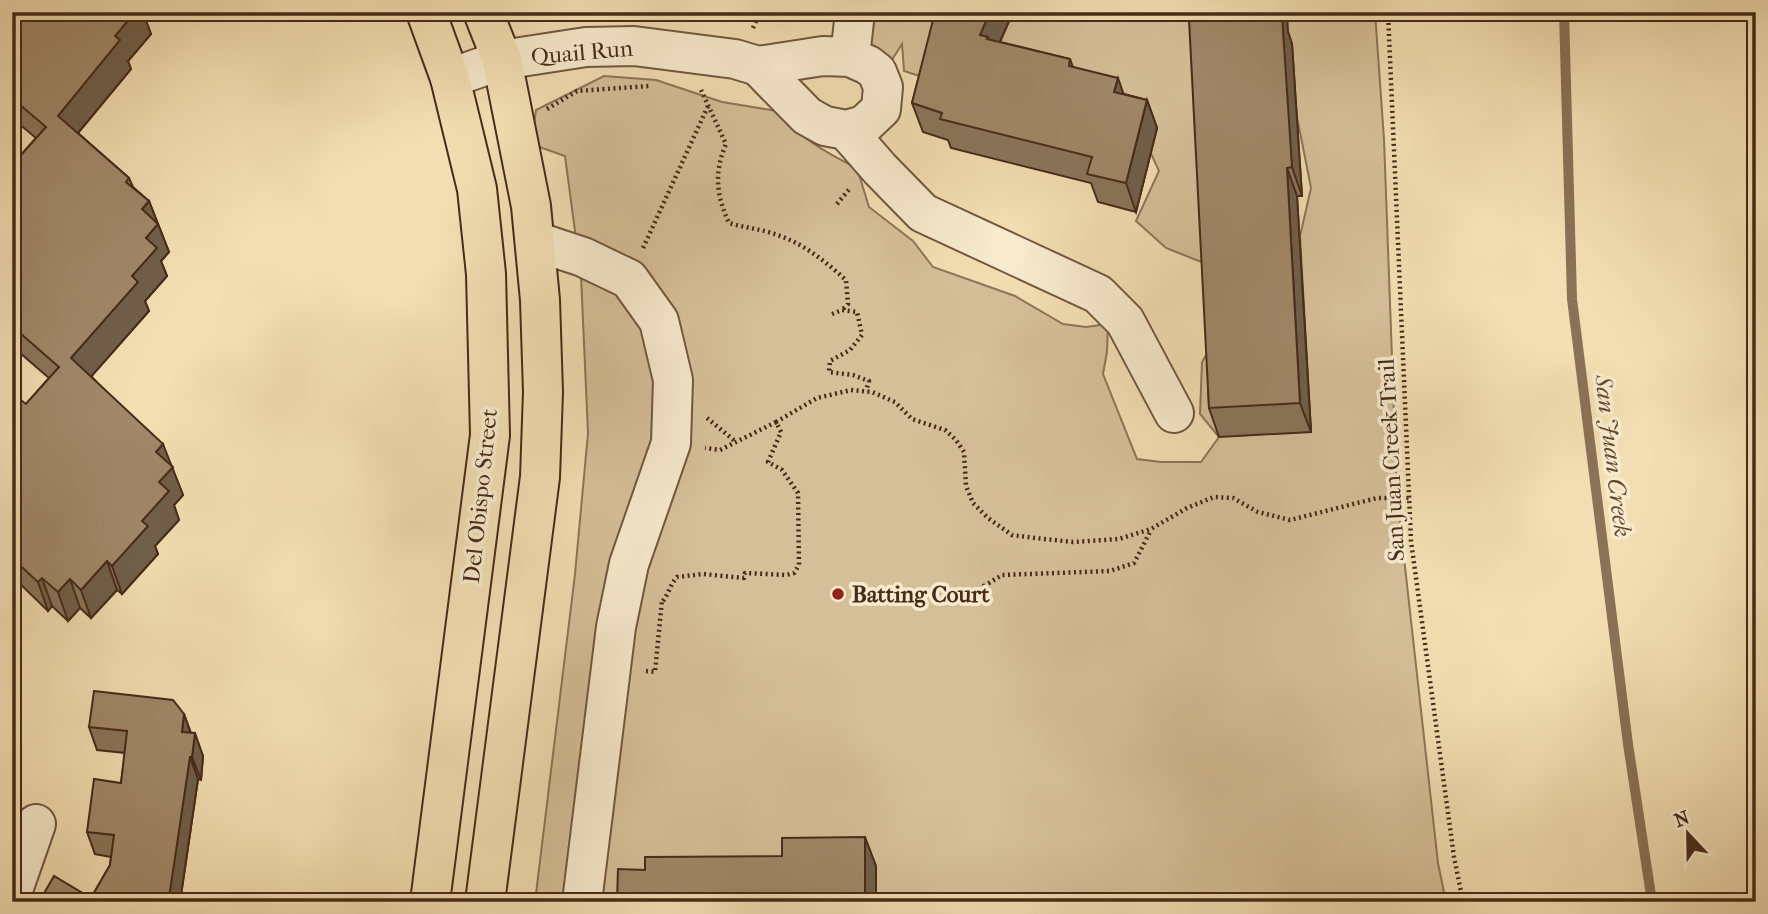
<svg xmlns="http://www.w3.org/2000/svg" width="1768" height="914" font-family="'IM FELL French Canon',serif">
<style>
.green{fill:#d5bf98;stroke:#8e7458;stroke-width:2}
.lines{fill:none;stroke-linecap:round;stroke-linejoin:round}
.stream{stroke:#8b7156;stroke-width:10}
.minor-casing{stroke:#72573f;stroke-width:42}
.major-casing{stroke:#472a19;stroke-width:42}
.path{stroke:#472a19;stroke-width:4.5;stroke-dasharray:2 3.5;stroke-linecap:butt}
.minor{stroke:#f7eacd;stroke-width:38}
.major{stroke:#f2deb2;stroke-width:38}
.wall{fill:#8a755a;stroke:#472a19;stroke-width:2}
.shaded-wall{fill:#705f4a;stroke:#472a19;stroke-width:2}
.building{fill:#a08869;stroke:#472a19;stroke-width:2}
.poi-dot{fill:#8f2418;stroke:#f7eacd;stroke-width:2.5}
.labels{text-anchor:middle;stroke-width:7;stroke-linejoin:round;paint-order:stroke}
.street-label{font-size:23px;fill:#472a19;stroke:#f7eacd}
.poi-label{font-size:23px;font-weight:bold;fill:#472a19;stroke:#f7eacd;text-anchor:start}
.water-label{font-size:24px;font-style:italic;fill:#634832;stroke:#f7eacd}
</style>
<rect width="100%" height="100%" fill="#f2deb2"/>
<filter id="stains"><feTurbulence type="fractalNoise" baseFrequency=".00286" numOctaves="4"/><feColorMatrix values="0 0 0 0 .2 0 0 0 0 .09 0 0 0 0 .02 0 0 0 .5 -.17"/></filter>
<radialGradient id="worn" r=".72"><stop offset=".6" stop-color="#630" stop-opacity="0"/><stop offset="1" stop-color="#630" stop-opacity=".3"/></radialGradient>
<path class="green" d="M873,12h502l9,127 13,356 41,368 8,39h-911l40,-328 13,-141 -7,-157 -16,-120 -34,-12 5,-34 68,-34 52,4 66,22 55,9c22,26 49,42 80,57l12,39 44,34 20,26 82,29 48,28 23,3 22,-3 -1,28 -4,22 34,85 24,3h40l18,-25 -19,-23 2,-52 10,-17 11,87 12,4 76,-5 -11,-195 11,-48 -13,-66 -23,-88 -51,237 -58,-23 -30,-27 23,-50 -26,-57 -186,-61 -28,23 -15,-5 -2,-27 -14,22 -16,-6 -7,-25z"/>
<g class="lines">
<path class="stream" d="M1564,12l8,287 56,445 24,158"/>
<defs>
<path id="minor" d="M850,57l5,-45
M450,78l52,-18 84,-13 48,-1 101,13 23,7 65,-10 27,1 18,8 9,7 6,15 -2,22 -17,16 -18,5 -21,-4 -18,-10 -49,-50
M846,130l34,39 43,44 175,81 27,27 49,92
M535,241l48,16 46,22 30,42 14,59 -2,63 -42,121 -13,63 -34,275
M12,893l24,-69"/>
<path id="major" d="M426,12l24,66 27,111 9,85 4,161 -60,467
M483,12l19,48 29,146 9,94 3,92 -3,85 -55,425"/>
</defs>
<use href="#minor" class="minor-casing"/>
<use href="#major" class="major-casing"/>
<path class="path" d="M1388,12l23,529 43,316 9,45
M753,28l3,-7 -1,-9
M701,90l25,54c-12,28 -10,51 3,79 16,5 33,6 48,12 26,8 49,27 69,45l2,24 -6,6
M547,109l30,-18 72,-5
M837,204l14,-17
M643,248l65,-142
M832,314l10,-4 15,2 5,23 -12,15 -20,11 -1,11 24,3 16,6 -3,10
M707,418l29,24
M776,422l41,-24 34,-8 21,2 23,10 17,17 33,11 11,10 8,12 2,34 7,17 15,15 24,17 23,3 38,4 46,-3 32,-10 36,-21 27,-11 19,1 25,14 32,8 87,-22h32
M981,597l3,-11 18,-11 108,-4 24,-8 17,-33
M663,601c6,-8 7,-16 14,-24l26,-3 41,4 1,-5 41,2 8,-2 5,-8 -1,-72 -16,-23 -14,-8 13,-30 -5,-10 -56,28 -15,-2
M646,671l9,1 7,-72"/>
<use href="#minor" class="minor"/>
<use href="#major" class="major"/>
</g>
<path class="wall" d="M12,12h137l-4,6 6,16 -23,27 3,8 -53,64 51,45 4,9 16,14 20,51 -8,9 6,15 -22,25 4,10 -58,65 80,89 12,30 -9,10 5,15 -24,26 3,8 -36,40 -5,-4 -26,28 -11,-10 -12,13 -16,-15 -4,5 -36,-35v-166l14,-6 23,-26 -37,-32v-183l1,1 23,-26 -24,-20z
M929,12h84l-13,30 70,17 3,8 51,27 23,6 10,28 -21,84 -38,-10 -7,-19 -140,-35 -3,-8 -25,-8 -11,-29 23,-88z
M1195,18l93,14 4,12 10,152h-5l14,236 -92,5 -10,-29z
M184,714l7,19 12,23 -2,24 -3,-1 -18,123h-141l52,-4 19,-33 1,-8 -16,-3 -8,-22 34,-49 4,-30 -28,-3 -8,-23z
M876,866v36h-259z"/>
<path class="shaded-wall" d="M135,12h14l-4,6 6,16 -23,27 3,8 -63,76 -10,-29 57,-80z
M990,12h23l-19,43 -14,-20z
M1278,12h9l1,20 4,12 10,152 -10,-29z
M1118,78l10,29 -14,-15z
M1147,100l10,28 -21,84 -10,-29z
M1287,168l10,28 14,236 -11,-29z
M149,201l20,51 -8,9 6,15 -22,25 4,10 -67,76 -11,-29 75,-120 -4,-29z
M163,444l20,51 -9,10 5,15 -24,26 3,8 -36,40 -10,-28 47,-84 -3,-30z
M107,561l10,29 -26,28 -10,-28z
M42,578l10,28 -4,5 -10,-29z
M70,579l10,29 -12,13 -10,-29z
M184,714l8,23 -10,-5z
M195,733l8,23 -2,24 -9,-23z
M190,757l8,22 -18,123h-13z
M865,837l11,29v36h-10l-1,-3z"/>
<path class="building" d="M12,12h123l-20,24 5,4 -62,76 71,62 -3,4 23,19 -7,8 16,15 -12,14 11,10 -25,28 6,6 -67,76 92,86 -7,8 17,15 -14,15 10,9 -27,30 6,5 -36,40 -5,-5 -26,29 -11,-11 -12,13 -16,-14 -4,4 -26,-24v-148l9,-10 5,4 33,-37 -47,-41v-163l1,1 33,-37 -34,-29z
M935,12h55l-10,23 8,2 -1,2 83,20 -1,7 49,12 -4,14 33,8 -21,83 -39,-9 5,-17 -152,-38 2,-6 -30,-10z
M1195,12h83v3h4l10,152 -5,1 13,235 -91,5 -20,-389 6,-1z
M94,691l79,9 11,14 -2,18 13,1 -3,24h-2l-21,141 -2,4h-128l15,-26 37,22 19,-33 4,-30 -27,-3 7,-53 27,4 6,-52 -38,-4z
M865,837v62l-14,1v2h-234l1,-33 27,1v-13l137,-1v-18z"/>
<circle class="poi-dot" cx="838" cy="594" r="7"/>
<g class="labels">
<g class="street-label">
<text transform="translate(582 52) rotate(-5)" y="8">Quail Run</text>
<text transform="translate(1391 460) rotate(-93)" y="8">San Juan Creek Trail</text>
<text transform="translate(480 496) rotate(-84)" y="8">Del Obispo Street</text>
</g>
<g class="poi-label">
<text x="852" y="602">Batting Court</text>
</g>
<g class="water-label">
<text transform="translate(1613 456) rotate(83)" y="8">San Juan Creek</text>
</g>
</g>
<rect width="1768" height="914" fill="none" stroke="#f2deb2" stroke-width="42"/>
<rect x="14" y="14" width="1740" height="886" fill="none" stroke="#472a19" stroke-width="3.5"/>
<rect x="21" y="21" width="1726" height="872" fill="none" stroke="#472a19" stroke-width="2"/>
<g transform="translate(1688 834) rotate(338)" stroke="#f7eacd" stroke-width="5" paint-order="stroke">
<path d="M0-5L12 26L0 18L-12 26Z" fill="#472a19"/>
<text y="-10" font-size="19" font-weight="bold" text-anchor="middle" fill="#472a19">N</text>
</g>
<rect width="100%" height="100%" filter="url(#stains)"/>
<rect width="100%" height="100%" fill="url(#worn)"/>
</svg>
